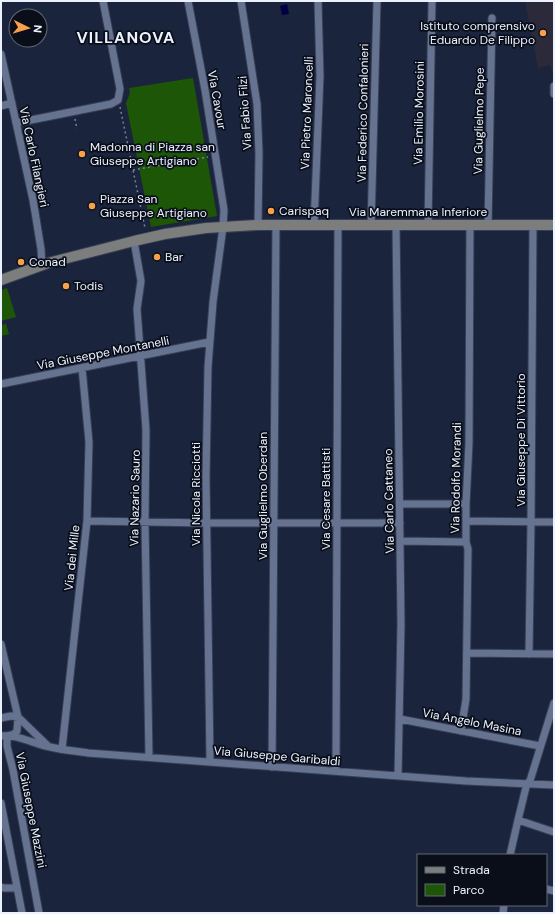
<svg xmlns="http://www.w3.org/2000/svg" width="555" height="914" font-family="'DM Sans',sans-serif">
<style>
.education{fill:#2c2a3a}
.green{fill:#1e5608}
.water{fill:#000145}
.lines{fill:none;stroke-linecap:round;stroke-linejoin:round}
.minor-casing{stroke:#383e53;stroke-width:9}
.secondary-casing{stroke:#383e53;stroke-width:12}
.path{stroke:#7a8296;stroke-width:1.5;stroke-dasharray:2 3;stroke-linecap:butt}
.minor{stroke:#657391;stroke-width:7}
.secondary{stroke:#7c7d7d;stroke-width:10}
.poi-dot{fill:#f8a14a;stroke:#090e19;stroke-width:1.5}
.labels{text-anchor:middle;stroke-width:3.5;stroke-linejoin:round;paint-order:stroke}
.poi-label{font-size:12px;fill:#ebf1ff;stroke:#090e19;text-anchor:start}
.street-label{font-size:12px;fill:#ebf1ff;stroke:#090e19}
.district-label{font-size:16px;font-weight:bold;letter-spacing:1px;fill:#ebf1ff;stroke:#090e19}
</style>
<rect width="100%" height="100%" fill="#1a243d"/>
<path class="education" d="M525,1h29v75l-4,-11 -12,3z"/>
<path class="green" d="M193,78l24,138 -66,11 -25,-124 4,-10 -1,-5z
M7,288l9,29 -15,4v-31z
M6,324l3,10 -8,2v-11z"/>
<path class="water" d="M287,4l2,10 -7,1 -2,-9z"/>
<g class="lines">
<defs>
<path id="minor" d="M188,1l17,89 19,120 -1,17 -10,75 -5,65 -2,110 4,284
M241,1l16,103 2,49 -1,72
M1,54l32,146 8,49 1,16
M554,86v8
M1,106l11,-3
M16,123l95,-19 7,-4 2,-11 -17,-88
M314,225l6,-149 -2,-75
M396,225l5,399 -3,152
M428,225l4,-224
M488,225l4,-207
M371,226l6,-225
M134,241l7,40 -4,28 9,121 -1,92 4,235
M1,384l208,-42
M400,504h66
M87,521l120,2h193
M466,521l88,1
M400,541l66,1
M1,644l17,73 -1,14 -3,3 -7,2
M467,653l87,1
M529,654l2,-132 2,-297
M1,718l10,-2 7,1 30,29
M400,719l140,27
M461,731l5,-32 2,-150 -2,-7v-38l3,-61 1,-218
M1,736c16,-2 33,8 49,11 13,3 25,4 38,6l378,28 88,4
M7,736v10l6,24 26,143
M62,749l25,-228 2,-79 -7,-74
M272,767l4,-542
M336,771l2,-545
M529,784l25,-81
M1,803l21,110
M518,820l36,12
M510,855l8,-35 9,-37
M1,887l3,1h13
M546,889l8,2
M503,913l1,-8"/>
<path id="secondary" d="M1,280l47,-17 86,-22 31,-7 41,-6 52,-3h296"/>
</defs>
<use href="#minor" class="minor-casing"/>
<use href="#secondary" class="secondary-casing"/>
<path class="path" d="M120,107l25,121
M75,119l2,10
M27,142l6,-1
M133,170l75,-13"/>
<use href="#minor" class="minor"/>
<use href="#secondary" class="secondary"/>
</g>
<g class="poi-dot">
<circle cx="543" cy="33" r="4"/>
<circle cx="82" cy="154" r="4"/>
<circle cx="92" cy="206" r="4"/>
<circle cx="271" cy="211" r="4"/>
<circle cx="157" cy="257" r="4"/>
<circle cx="21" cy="262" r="4"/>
<circle cx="66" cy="286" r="4"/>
</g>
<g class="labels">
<g class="poi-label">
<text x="535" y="30" text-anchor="end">Istituto comprensivo<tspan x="535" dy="14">Eduardo De Filippo</tspan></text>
<text x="90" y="151">Madonna di Piazza san<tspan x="90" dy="14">Giuseppe Artigiano</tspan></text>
<text x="100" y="203">Piazza San<tspan x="100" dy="14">Giuseppe Artigiano</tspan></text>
<text x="279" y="215">Carispaq</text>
<text x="165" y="261">Bar</text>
<text x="29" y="266">Conad</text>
<text x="74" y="290">Todis</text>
</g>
<g class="street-label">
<text transform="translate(217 100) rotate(80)" y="4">Via Cavour</text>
<text transform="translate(245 113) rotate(-94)" y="4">Via Fabio Filzi</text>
<text transform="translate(307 113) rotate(-88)" y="4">Via Pietro Maroncelli</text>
<text transform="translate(363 113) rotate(-89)" y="4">Via Federico Confalonieri</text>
<text transform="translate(419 113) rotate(-89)" y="4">Via Emilio Morosini</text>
<text transform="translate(479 121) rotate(-89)" y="4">Via Guglielmo Pepe</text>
<text transform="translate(34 157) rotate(78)" y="4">Via Carlo Filangieri</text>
<text x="418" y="216">Via Maremmana Inferiore</text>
<text transform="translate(103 353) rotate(-11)" y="4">Via Giuseppe Montanelli</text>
<text transform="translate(521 440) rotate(-90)" y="4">Via Giuseppe Di Vittorio</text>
<text transform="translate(456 478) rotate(-89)" y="4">Via Rodolfo Morandi</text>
<text transform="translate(196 494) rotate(-90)" y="4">Via Nicola Ricciotti</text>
<text transform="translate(263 496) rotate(-90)" y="4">Via Guglielmo Oberdan</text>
<text transform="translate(135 498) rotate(-89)" y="4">Via Nazario Sauro</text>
<text transform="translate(326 499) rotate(-90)" y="4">Via Cesare Battisti</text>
<text transform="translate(389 501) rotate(-91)" y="4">Via Carlo Cattaneo</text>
<text transform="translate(72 558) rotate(-84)" y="4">Via dei Mille</text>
<text transform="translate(472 722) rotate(11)" y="4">Via Angelo Masina</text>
<text transform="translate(277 756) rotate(5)" y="4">Via Giuseppe Garibaldi</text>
<text transform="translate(31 810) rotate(79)" y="4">Via Giuseppe Mazzini</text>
</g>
<g class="district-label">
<text x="126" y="43">VILLANOVA</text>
</g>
</g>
<rect width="555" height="914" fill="none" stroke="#ebf1ff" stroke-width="4"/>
<rect x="417" y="854" width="130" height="52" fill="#090e19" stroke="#636975"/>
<rect x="425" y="867" width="20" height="6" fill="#7c7d7d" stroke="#636975"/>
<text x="453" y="874" font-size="12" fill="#ebf1ff">Strada</text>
<rect x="425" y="884" width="20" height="12" fill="#1e5608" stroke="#636975"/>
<text x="453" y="894" font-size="12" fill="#ebf1ff">Parco</text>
<g transform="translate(28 28) rotate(95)"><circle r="19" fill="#090e19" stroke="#636975"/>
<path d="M0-3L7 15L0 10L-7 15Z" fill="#f8a14a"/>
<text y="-6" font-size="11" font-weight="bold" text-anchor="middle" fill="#ebf1ff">N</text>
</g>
</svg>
